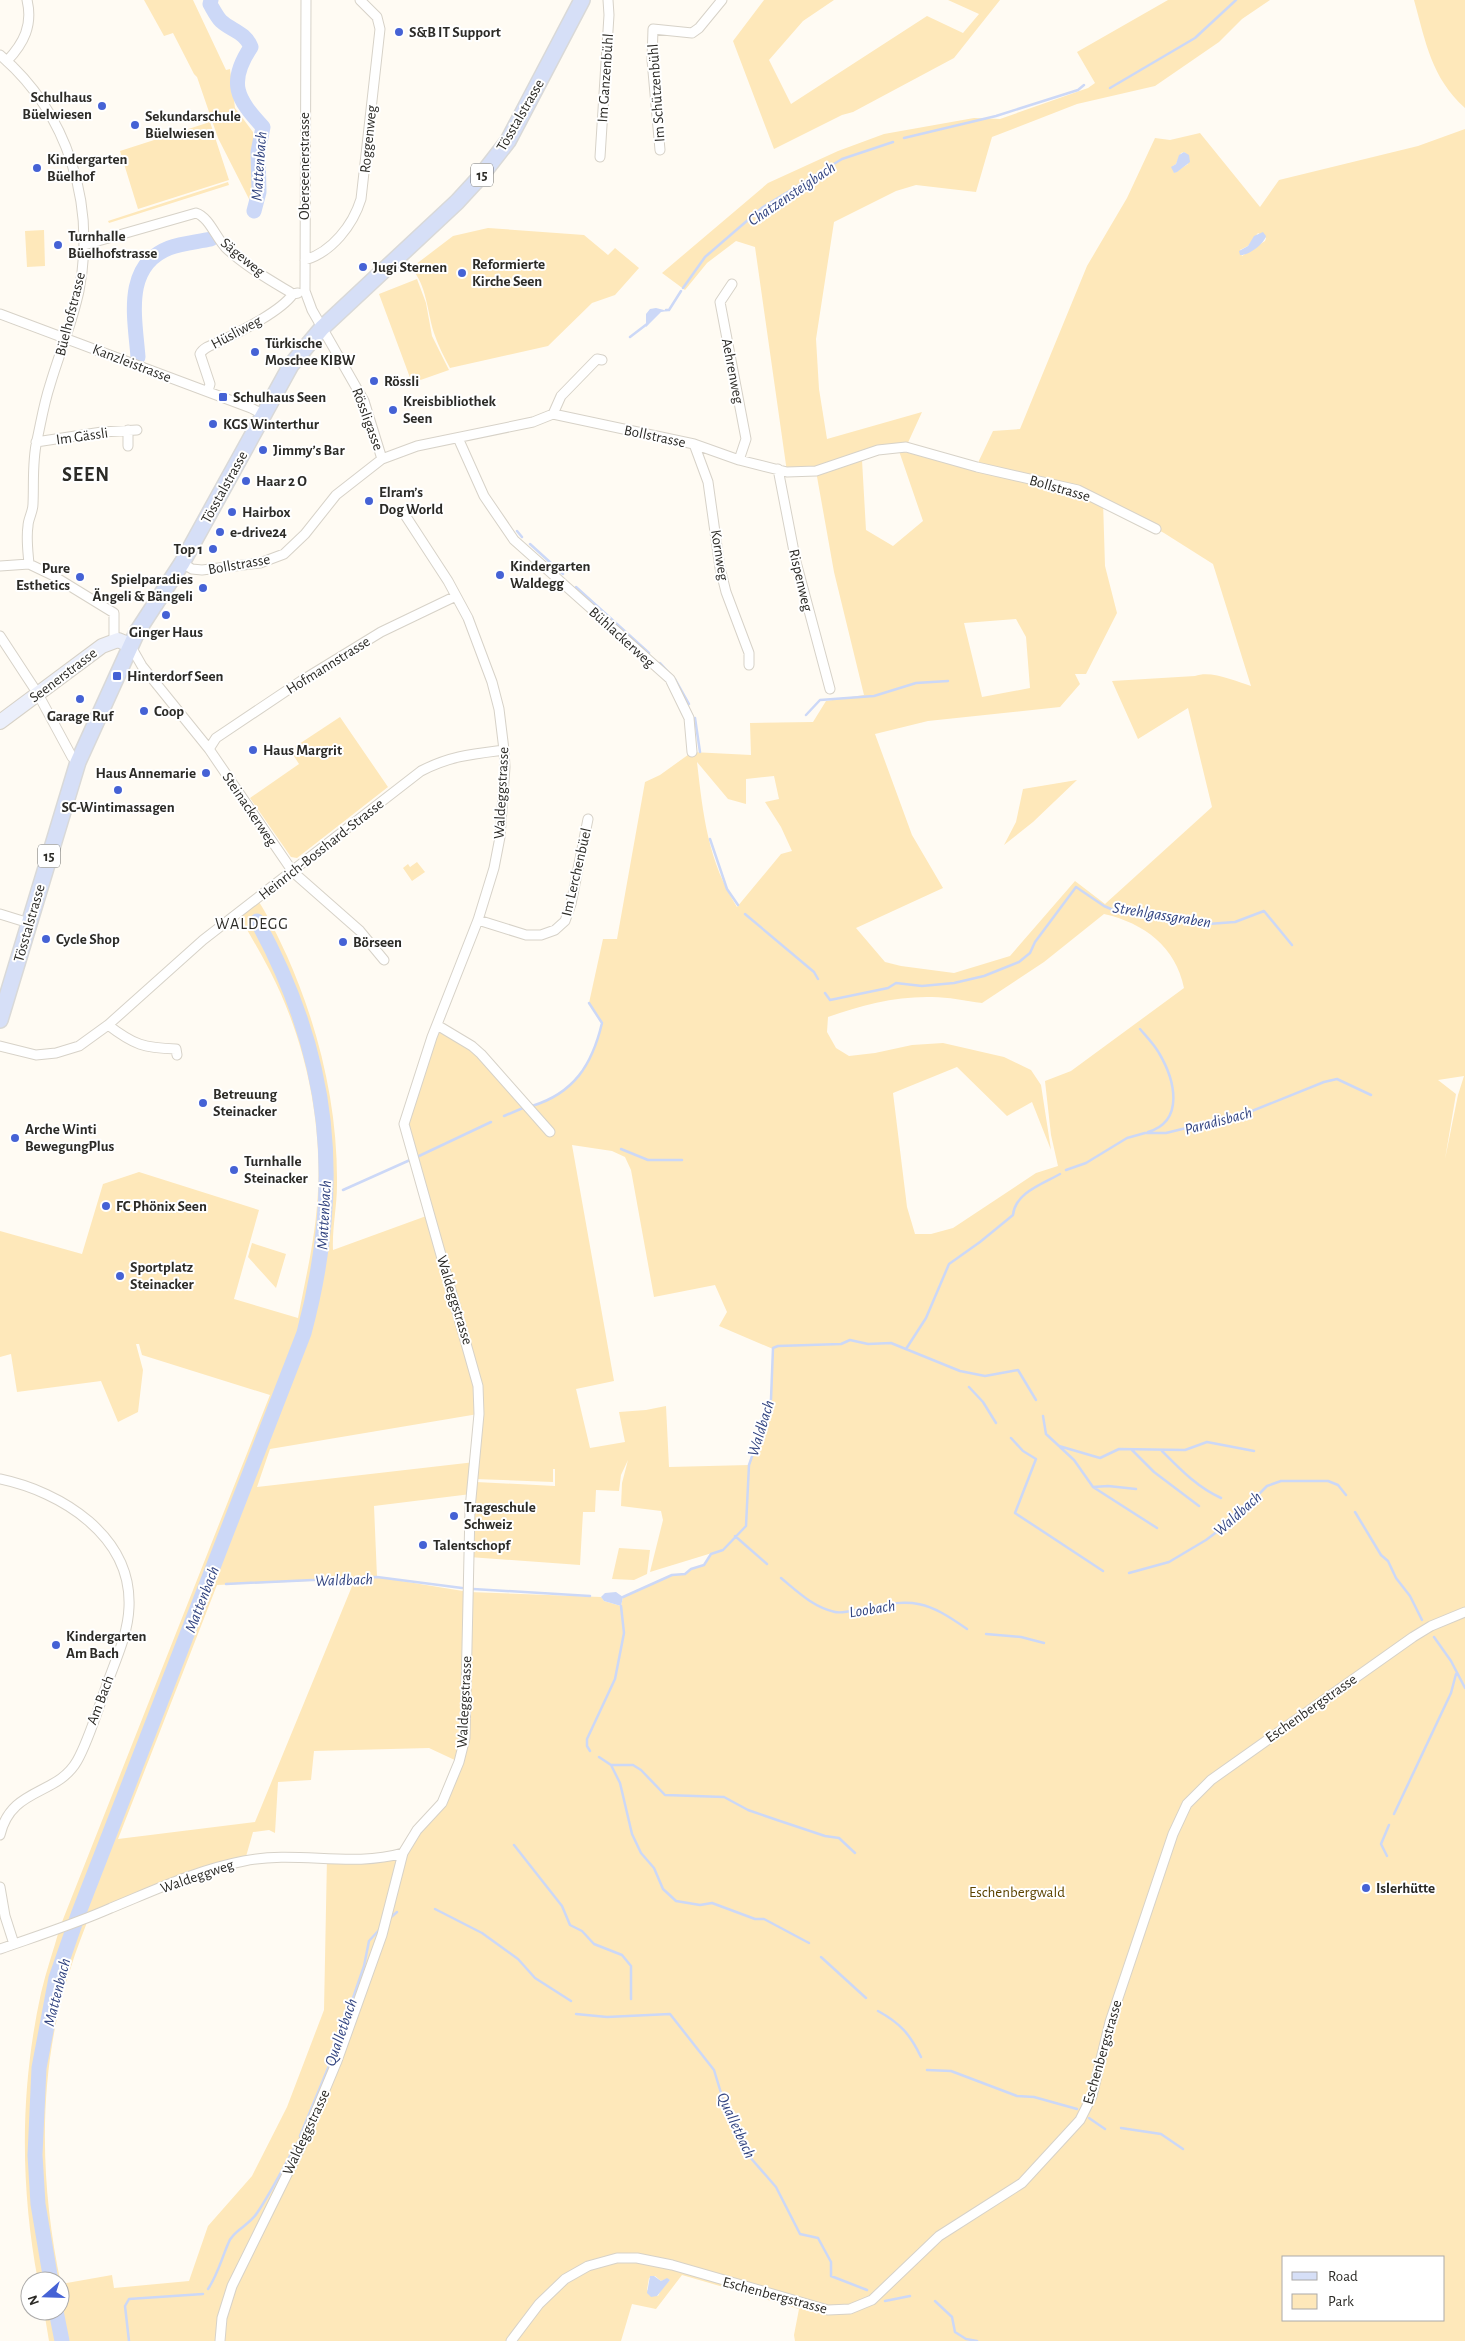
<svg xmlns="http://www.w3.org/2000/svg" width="1465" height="2341" font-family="'Alegreya Sans',sans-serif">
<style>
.green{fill:#fee8ba;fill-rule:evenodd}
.water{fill:#ccd8f7}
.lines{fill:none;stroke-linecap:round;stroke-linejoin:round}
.stream{stroke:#ccd8f7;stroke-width:2.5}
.river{stroke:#ccd8f7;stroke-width:15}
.street-casing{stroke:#d7d2c8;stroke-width:11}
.secondary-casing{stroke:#d7d2c8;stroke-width:16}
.primary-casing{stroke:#d9d9d8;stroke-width:18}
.street{stroke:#fff;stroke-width:9}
.secondary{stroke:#ebeffb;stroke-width:14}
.primary{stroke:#d6dff7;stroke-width:15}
.poi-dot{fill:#4562d5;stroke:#fff;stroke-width:2}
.labels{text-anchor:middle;stroke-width:4;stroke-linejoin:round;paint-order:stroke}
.shield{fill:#fff;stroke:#6b6b68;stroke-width:1}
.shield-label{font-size:14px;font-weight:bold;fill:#2c2b27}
.poi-label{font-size:15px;font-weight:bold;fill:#2c2b27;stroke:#fff;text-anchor:start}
.street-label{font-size:15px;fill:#2c2b27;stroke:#fff}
.park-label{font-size:15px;fill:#5d4401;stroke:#fff}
.water-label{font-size:16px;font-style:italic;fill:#324480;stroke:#fff}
.neighbourhood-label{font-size:16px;letter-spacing:1px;fill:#2c2b27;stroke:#fff}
.district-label{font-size:20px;font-weight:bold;letter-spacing:1px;fill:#2c2b27;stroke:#fff}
</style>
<rect width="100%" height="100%" fill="#fffbf3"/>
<path class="green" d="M144,0h49l33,70 4,-1 5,39 18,24v69h-3l-32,-63 -21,-61 -3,-3 -21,-41 -9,3z
M764,0h70l-31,21 -34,39 22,44 136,-88 36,17 16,-19 -31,-14h52l-46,58 -101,54 -11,3 -68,34 -41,-108z
M1168,0h102l-28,19 -23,23 -64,44 -78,18 -85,33 -16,55 -60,-7 -20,6 -62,31 -18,117 3,50 8,50 95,-27 -16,35 -28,3 -16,10 4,70 27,16 30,-25 -24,-70 77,16 17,-36 27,-2 67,-163 40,-68 28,-60 15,2 30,-7 60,74 19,-27 139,-34 47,-17v2212h-670l-1,-6 5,-26 -117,-34 -26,34 -24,-5 -11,37h-572l-5,-30h16v-30h-22c-18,-96 -18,-192 3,-288 5,-22 13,-44 19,-66l210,-532 -128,-40 -3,-11h-3l7,26 -5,42 -20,10 -17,-41 -84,11 -6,-38 -11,3v-126l82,23 21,-70 36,-12 120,38 -25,89 64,19c7,-37 16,-74 19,-112 7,-80 -11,-165 -47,-235 -10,-19 -21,-38 -32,-57l19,-15c12,18 21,38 30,57 32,72 51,151 50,229 0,21 -5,44 -4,65l96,-35 -25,-91 33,-99 35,21 60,60c42,-13 60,-41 70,-83l-13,-20 14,-64h14l28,-157 15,-7 32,-23 59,3 -1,-32 63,-1 13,-21 38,-6 -30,-123 -18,-101 -29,1 -32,-225 -19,-6 -29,22 -22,27 -23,-17 106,-90 70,-32 46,-17 90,-16 26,1 88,-31 7,-5 -18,-31zM1185,152l3,12 -14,9 -1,-7 3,-2 5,-11zM1258,233l8,5 -1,3 -23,15 -2,-6 8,-4zM1103,501l61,32 49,31 38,122c-16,-5 -40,-16 -56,-10l-83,5 26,58 50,-31 24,99 -107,97 -30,-23 -65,75 -56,17 -53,-7 -16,-4 -29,-34 87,-40 -31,-53 -37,-101 53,-13 132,-14 20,-23 -5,-10h11l31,-61 -12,-47zM1016,619l10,18 4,51 -48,9 -18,-74zM697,762l31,37 18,5v-25l28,-3 5,23 -14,3 16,25 11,24 -11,3 -44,53c-29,-46 -34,-92 -40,-145zM1104,914c40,9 72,33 80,74l-113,83 -26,10 6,54 7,31 -22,7 -83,55 -22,6h-16l-8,-27 -14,-114 64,-26 50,49 25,-14 19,48 -10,-65 -10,-15 -27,-13 -61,-14 -31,2 -37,8 -26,3 -13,-8 -9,-16 1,-15c33,-12 69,-21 104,-20 16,0 34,4 50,6l62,-41zM1464,1076l-6,19 -13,64 11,-65 -18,-14zM572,1145l40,6 13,6 6,13 23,127 61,-12 12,27 -8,14 54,23 -2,50 -11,23 -2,17 -9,26 -80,2 -3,-61 -20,4 -27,2 6,30 -35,6 -14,-59 38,-8zM478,1414l-3,48 -218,25 13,-38zM628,1460l-6,23 -1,23 40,5 2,9 -13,52 62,-19 -8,12 -13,4 -6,5 -13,1 -49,22 -2,9 -17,-5 -3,-4 -132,-5 -92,-15 -3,-71 97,-12 3,-15 79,3v-13h2v17l-79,-4 -7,75 111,8 3,-53h12l1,-22 23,1 2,-16zM355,1579l-100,243 -137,17 99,-254zM429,1748l30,14 -22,48 -42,46 -68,1 -3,153 -37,97 -35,69 -44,50 -19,55 -75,7 -2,-13 -51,9c-22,-103 -24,-216 10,-317 5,-17 12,-34 18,-50l156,-57 8,-28 16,-2 6,3 3,-51 33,-2 3,-29zM1284,2257h160v63h-160zM655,2276l6,5 5,-2 4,1 -7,6 -5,10 -11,-6 2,-12z
M1414,0h51v108c-34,-31 -39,-65 -51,-108z
M210,122l19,58 -91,29 -18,-58z
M228,182l1,3 -120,38 -1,-2z
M488,228l96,7 24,20 7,-7 24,20 -24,27 -23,8 -44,43 -98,22c-6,-11 -12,-23 -16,-35 -7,-22 -7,-48 -23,-65l42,-32z
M44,230l1,36 -18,1 -2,-36z
M417,279l9,24 6,33 17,34 -37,13 -33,-89z
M340,717l48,70 -91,71 -6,-1 -41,-59 49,-34 -9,-14z
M1077,780l-44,42 -29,23 12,-23 7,-33z
M417,862l8,10 -13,9 -9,-13 5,-4 2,3z
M252,1243l34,11 -10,34 -28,-31z
M619,1548l31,2 -3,24 -13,6 -22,-1z"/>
<path class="water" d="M1184,152l5,3 1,7 -13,10 -3,1 -3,-6 5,-3 3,-9z
M1263,232l3,4c-2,8 -18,20 -26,19l-1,-4 9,-5 6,-10z
M656,308l12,3 -7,1 -15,15v-13l4,-5z
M616,1592l7,5 -2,9 -17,-5 -3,-4 4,-4z
M650,2276h4l7,5 6,-3 3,2 -13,16 -6,1 -4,-4z"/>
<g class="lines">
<path class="stream" d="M1110,88l85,-50 41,-38
M904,138l92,-22 82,-26 6,-5
M683,288l22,-31 58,-50 79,-48 51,-17
M666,310h3l12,-19
M630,337l17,-13
M517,531l5,6
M530,544l33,30
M576,587l73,66
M660,663l11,12
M675,679l14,25
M806,715l14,-15 54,-4 42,-13 32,-2
M695,718l5,34
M710,839l17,50 11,16
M745,914l69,58 4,7
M825,993l5,7 58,-12 8,-5 26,3 32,-3 30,-7 35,-14 11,-9 5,-11 41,-55 28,19 7,3 97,15 27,-2 29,-11 28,34
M1140,1029c6,7 14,15 19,24 16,27 26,68 -11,79
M532,1106c42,-13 60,-41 70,-83l-13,-20
M504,1116l19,-8
M621,1149l27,11h34
M419,1156l72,-34
M1066,1170l20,-7 41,-25 18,-5h21l81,-20 77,-31 13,-3 34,16
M343,1190l67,-30
M906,1349l20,-31 23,-54 31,-22 33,-27c2,-22 29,-31 47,-41
M969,1387l14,15 13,21
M1043,1416l3,18 13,12 41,12 19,-9 66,1 22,-8 47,9
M1011,1438l12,13 13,8 -21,54 88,58
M1060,1447l14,13 19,27 64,41
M1132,1450l22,22 45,34
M1162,1451c18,18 35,36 59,47
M1093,1487l15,-1 28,3
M1355,1512l26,43 7,6 8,17 14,18 12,24
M735,1536l32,28
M1129,1573l40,-11 37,-22 28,-21 33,-33 14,-5h47l10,4 8,10
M781,1578c17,14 32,29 54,34 9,2 22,-3 31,-4 48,-10 61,-7 101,21
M226,1584l151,-7 85,11
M204,1586h5
M473,1589l117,7
M623,1597l49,-22 13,-1 6,-5 13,-4 7,-11 12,-4 23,-24 3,-61 9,-26 2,-17 11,-23 2,-51 5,-2 63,-2 9,-4 18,4 23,-1 69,28 25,5 33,-6 18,30
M986,1634l35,3 23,6
M1434,1637l17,24 14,27
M590,1751l-3,-5v-7l28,-60 9,-46 -3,-27
M599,1757l12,8 9,18 12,51 9,19 13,15 9,21 13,12 24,4 12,-2 43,16h9l45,24
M611,1765h22l8,5 24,25 59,2 24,13 29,10 48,16 14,2 16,15
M1394,1814l57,-121 5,-19
M514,1845l48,61 8,19 12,6 12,13 28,11 9,11v33
M1387,1856l-6,-12 8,-19
M435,1909l47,24 36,26 17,19 36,23
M390,1918l7,-6
M821,1957l45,41
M878,2011c22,12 32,23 43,46
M576,2014l31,3 63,-3 44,56 11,36 11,15 13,35 27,31 24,47 18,4 13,24v14l36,14
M927,2070l24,1 66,25 17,1 43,12
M1089,2118l16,11
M1121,2128l40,6 22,15
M300,2136l33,-80 31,-90 5,-25 10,-11
M208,2289c9,-13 14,-31 20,-45 4,-13 22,-19 29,-31 15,-22 27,-47 40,-70
M885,2301l25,-5
M935,2301l17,16 3,15 11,7 11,2
M129,2341l-4,-35 4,-7 74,-5"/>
<path class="river" d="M211,0l-1,4c3,5 7,13 11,17 11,10 24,11 30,26 -24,36 -14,52 12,80l-5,25 1,40 -5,19
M138,357c-3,-39 -15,-91 31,-109 13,-5 28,-6 42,-9
M51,2281l-13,-77 -3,-49 4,-87 17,-90 22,-63 226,-582c40,-149 27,-277 -47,-412
M56,2311l6,30"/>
<defs>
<path id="street" d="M306,0l-1,291 7,19 52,91 18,58
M0,55c68,58 96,149 79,236 -7,33 -20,63 -29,94 -6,18 -9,37 -13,55 -5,21 -3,43 -4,64 0,8 -5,15 -5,22 -2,12 0,26 1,38
M7,61c17,-18 26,-36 20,-61
M660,150l-8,-90 1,-31 39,4 7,-5 23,-28
M600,157l9,-142 -1,-15
M84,245l112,-32c13,4 20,25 30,35 19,18 44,32 67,46
M305,260c27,-8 48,-35 56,-61l19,-170 -3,-12 -17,-17
M732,284l-12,18 26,137 -7,21
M0,314l251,94 13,7
M208,391l2,-7 -10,-30c4,-8 16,-10 23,-14 20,-10 58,-29 70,-46l5,-1
M553,414l8,-18 36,-37 5,1
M458,438l26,58 30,44 156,139 19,39 3,34
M36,442l66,-10 35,-2
M694,444l14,38 12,86 6,24 23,61v12
M128,446v-16
M778,469l18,93 34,127
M182,563l10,6 10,1 58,-7 24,-9 21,-20 31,-39 46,-36 35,-13 116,-24 20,-8 141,30 45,16 48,12 29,-1 62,-21 28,-3 71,20 101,23 78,39
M0,566l29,-2 23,11 62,38v28
M0,636l38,58 34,63 6,5
M130,645l12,21 67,83 84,123 67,59 24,29
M209,749l7,-11 85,-57 80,-49 75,-36
M0,914l29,9
M478,920l48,15h15l14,-5 10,-9 6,-17 17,-85
M108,1025c26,20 36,23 68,24l1,6
M437,1025l35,21 9,8 69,78
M0,1046l36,9 20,-2 23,-7 29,-21 95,-85 218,-169c29,-15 51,-17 83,-21
M0,1479c62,13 132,57 129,128 -1,28 -14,54 -23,80 -8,22 -18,55 -29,74 -20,35 -66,26 -77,74
M0,1887l5,29 9,28
M0,1949c37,-13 75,-25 111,-41 44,-18 86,-38 133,-47 53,-11 107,7 159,-8
M220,2341l2,-23 10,-32 72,-146 33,-79 45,-126 21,-82 14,-23 25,-27 17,-41 6,-24 5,-229 9,-95 -1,-28 -74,-262 28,-87 46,-117 16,-52 6,-31 5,-70 -1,-17 -5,-41 -7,-27 -24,-64 -20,-37 -43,-66
M511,2341l28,-37 26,-25 23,-13 29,-8h20l35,7 156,45 22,-1 22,-9 67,-64 83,-53 58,-63 12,-24 18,-74 63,-188 14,-30 24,-24 202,-143 18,-11 34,-14"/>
<path id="secondary" d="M0,722l102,-76 16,-6 12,5"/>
<path id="primary" d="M0,1020l78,-258 59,-130 45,-69 109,-198 31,-37 135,-126 23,-25 28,-36 74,-141"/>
</defs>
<use href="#street" class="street-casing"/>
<use href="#secondary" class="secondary-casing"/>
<use href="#primary" class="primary-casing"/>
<use href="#street" class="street"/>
<use href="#secondary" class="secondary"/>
<use href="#primary" class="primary"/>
</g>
<g class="poi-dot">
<circle cx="399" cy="32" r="5"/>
<circle cx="102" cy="106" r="5"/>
<circle cx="135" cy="125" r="5"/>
<circle cx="37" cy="168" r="5"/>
<circle cx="58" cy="245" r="5"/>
<circle cx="363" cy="267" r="5"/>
<circle cx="462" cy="273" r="5"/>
<circle cx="255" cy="352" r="5"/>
<circle cx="374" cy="381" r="5"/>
<rect x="218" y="392" width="10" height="10" rx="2.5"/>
<circle cx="393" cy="410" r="5"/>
<circle cx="213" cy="424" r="5"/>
<circle cx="263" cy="450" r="5"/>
<circle cx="246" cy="481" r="5"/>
<circle cx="369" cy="501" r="5"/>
<circle cx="232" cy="512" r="5"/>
<circle cx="220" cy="532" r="5"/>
<circle cx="213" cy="549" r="5"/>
<circle cx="500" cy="575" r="5"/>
<circle cx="80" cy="577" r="5"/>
<circle cx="203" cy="588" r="5"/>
<circle cx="166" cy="615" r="5"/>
<rect x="112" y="671" width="10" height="10" rx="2.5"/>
<circle cx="80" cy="699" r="5"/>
<circle cx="144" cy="711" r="5"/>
<circle cx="253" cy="750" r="5"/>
<circle cx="206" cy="773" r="5"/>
<circle cx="118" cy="790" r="5"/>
<circle cx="46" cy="939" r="5"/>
<circle cx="343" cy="942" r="5"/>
<circle cx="203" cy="1103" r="5"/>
<circle cx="15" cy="1138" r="5"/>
<circle cx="234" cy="1170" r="5"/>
<circle cx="106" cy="1206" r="5"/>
<circle cx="120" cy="1276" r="5"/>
<circle cx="454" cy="1516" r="5"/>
<circle cx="423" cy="1545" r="5"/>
<circle cx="56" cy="1645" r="5"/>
<circle cx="1366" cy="1888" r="5"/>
</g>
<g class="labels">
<g class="shield">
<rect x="471" y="163.5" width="22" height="23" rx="4"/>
<rect x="38" y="844.5" width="22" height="23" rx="4"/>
</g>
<g class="shield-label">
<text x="482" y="180">15</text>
<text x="49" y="861">15</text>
</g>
<g class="poi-label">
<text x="409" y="37">S&amp;B IT Support</text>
<text x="92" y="102" text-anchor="end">Schulhaus<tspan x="92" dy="17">Büelwiesen</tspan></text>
<text x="145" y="121">Sekundarschule<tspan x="145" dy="17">Büelwiesen</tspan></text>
<text x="47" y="164">Kindergarten<tspan x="47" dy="17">Büelhof</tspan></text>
<text x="68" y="241">Turnhalle<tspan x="68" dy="17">Büelhofstrasse</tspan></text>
<text x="472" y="269">Reformierte<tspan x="472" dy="17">Kirche Seen</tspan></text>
<text x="373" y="272">Jugi Sternen</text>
<text x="265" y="348">Türkische<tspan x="265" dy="17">Moschee KIBW</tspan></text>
<text x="384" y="386">Rössli</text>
<text x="233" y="402">Schulhaus Seen</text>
<text x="403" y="406">Kreisbibliothek<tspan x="403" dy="17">Seen</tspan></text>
<text x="223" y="429">KGS Winterthur</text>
<text x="273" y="455">Jimmy’s Bar</text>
<text x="256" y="486">Haar 2 O</text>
<text x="379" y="497">Elram’s<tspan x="379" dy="17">Dog World</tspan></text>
<text x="242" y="517">Hairbox</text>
<text x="230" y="537">e-drive24</text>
<text x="203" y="554" text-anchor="end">Top 1</text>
<text x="510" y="571">Kindergarten<tspan x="510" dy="17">Waldegg</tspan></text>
<text x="70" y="573" text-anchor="end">Pure<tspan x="70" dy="17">Esthetics</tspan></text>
<text x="193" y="584" text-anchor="end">Spielparadies<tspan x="193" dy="17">Ängeli &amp; Bängeli</tspan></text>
<text x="166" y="637" text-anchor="middle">Ginger Haus</text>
<text x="127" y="681">Hinterdorf Seen</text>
<text x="154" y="716">Coop</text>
<text x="80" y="721" text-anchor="middle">Garage Ruf</text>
<text x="263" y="755">Haus Margrit</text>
<text x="196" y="778" text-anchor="end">Haus Annemarie</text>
<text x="118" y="812" text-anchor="middle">SC-Wintimassagen</text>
<text x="56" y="944">Cycle Shop</text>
<text x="353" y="947">Börseen</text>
<text x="213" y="1099">Betreuung<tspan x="213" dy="17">Steinacker</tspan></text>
<text x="25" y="1134">Arche Winti<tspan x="25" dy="17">BewegungPlus</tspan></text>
<text x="244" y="1166">Turnhalle<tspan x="244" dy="17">Steinacker</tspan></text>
<text x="116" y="1211">FC Phönix Seen</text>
<text x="130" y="1272">Sportplatz<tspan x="130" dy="17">Steinacker</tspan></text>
<text x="464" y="1512">Trageschule<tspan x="464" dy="17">Schweiz</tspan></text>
<text x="433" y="1550">Talentschopf</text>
<text x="66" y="1641">Kindergarten<tspan x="66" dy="17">Am Bach</tspan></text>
<text x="1376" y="1893">Islerhütte</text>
</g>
<g class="street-label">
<text transform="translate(605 78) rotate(-86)" y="5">Im Ganzenbühl</text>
<text transform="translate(656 93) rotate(-94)" y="5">Im Schützenbühl</text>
<text transform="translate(520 115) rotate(-60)" y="5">Tösstalstrasse</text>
<text transform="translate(368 139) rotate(-84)" y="5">Roggenweg</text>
<text transform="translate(304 166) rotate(-90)" y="5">Oberseenerstrasse</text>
<text transform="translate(243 257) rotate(39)" y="5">Sägeweg</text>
<text transform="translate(70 314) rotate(-76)" y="5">Büelhofstrasse</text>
<text transform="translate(236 332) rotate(-28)" y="5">Hüsliweg</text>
<text transform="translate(132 363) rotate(21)" y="5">Kanzleistrasse</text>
<text transform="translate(733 371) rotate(79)" y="5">Aehrenweg</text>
<text transform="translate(368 419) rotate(70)" y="5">Rössligasse</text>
<text transform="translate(82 436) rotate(-8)" y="5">Im Gässli</text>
<text transform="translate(655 436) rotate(12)" y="5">Bollstrasse</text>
<text transform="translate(224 487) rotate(-61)" y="5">Tösstalstrasse</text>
<text transform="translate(1060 488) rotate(16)" y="5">Bollstrasse</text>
<text transform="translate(720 555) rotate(81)" y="5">Kornweg</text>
<text transform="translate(239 564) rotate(-10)" y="5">Bollstrasse</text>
<text transform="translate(801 580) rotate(77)" y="5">Rispenweg</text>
<text transform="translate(622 637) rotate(42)" y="5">Bühlackerweg</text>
<text transform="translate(328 665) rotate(-32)" y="5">Hofmannstrasse</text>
<text transform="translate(63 675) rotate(-37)" y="5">Seenerstrasse</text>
<text transform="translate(501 793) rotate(-87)" y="5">Waldeggstrasse</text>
<text transform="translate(250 809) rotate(56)" y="5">Steinackerweg</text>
<text transform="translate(321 849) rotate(-38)" y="5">Heinrich-Bosshard-Strasse</text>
<text transform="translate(576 872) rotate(-77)" y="5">Im Lerchenbüel</text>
<text transform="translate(29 923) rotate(-74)" y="5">Tösstalstrasse</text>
<text transform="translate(455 1300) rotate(73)" y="5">Waldeggstrasse</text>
<text transform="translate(100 1700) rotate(-69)" y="5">Am Bach</text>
<text transform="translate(464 1702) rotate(-87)" y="5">Waldeggstrasse</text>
<text transform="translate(1311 1708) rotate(-35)" y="5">Eschenbergstrasse</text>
<text transform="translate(197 1876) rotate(-19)" y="5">Waldeggweg</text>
<text transform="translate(1102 2052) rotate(-74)" y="5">Eschenbergstrasse</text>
<text transform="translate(306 2132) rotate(-65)" y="5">Waldeggstrasse</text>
<text transform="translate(775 2295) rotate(15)" y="5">Eschenbergstrasse</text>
</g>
<g class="park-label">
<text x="1017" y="1897">Eschenbergwald</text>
</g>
<g class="water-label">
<text transform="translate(258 166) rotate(-86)" y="6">Mattenbach</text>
<text transform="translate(791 193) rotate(-34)" y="6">Chatzensteigbach</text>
<text transform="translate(1162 914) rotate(9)" y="6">Strehlgassgraben</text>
<text transform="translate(1218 1120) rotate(-15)" y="6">Paradisbach</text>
<text transform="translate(323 1215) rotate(-87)" y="6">Mattenbach</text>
<text transform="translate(760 1428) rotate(-73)" y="6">Waldbach</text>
<text transform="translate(1237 1513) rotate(-42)" y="6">Waldbach</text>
<text transform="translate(344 1579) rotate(-2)" y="6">Waldbach</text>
<text transform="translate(201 1599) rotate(-69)" y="6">Mattenbach</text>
<text transform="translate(872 1608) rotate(-9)" y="6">Loobach</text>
<text transform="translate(56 1992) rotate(-76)" y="6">Mattenbach</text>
<text transform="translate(340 2032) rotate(-71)" y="6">Qualletbach</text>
<text transform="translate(737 2125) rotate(65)" y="6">Qualletbach</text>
</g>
<g class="neighbourhood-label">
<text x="252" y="929">WALDEGG</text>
</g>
<g class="district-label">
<text x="86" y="481">SEEN</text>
</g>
</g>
<rect x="1282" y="2256" width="162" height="65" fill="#ffffff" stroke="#abaaa9"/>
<rect x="1292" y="2272" width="25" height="8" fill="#d6dff7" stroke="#abaaa9"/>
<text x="1328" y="2281" font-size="15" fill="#2c2b27">Road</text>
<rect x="1292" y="2294" width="25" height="15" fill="#fee8ba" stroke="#abaaa9"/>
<text x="1328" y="2306" font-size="15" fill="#2c2b27">Park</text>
<g transform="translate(45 2296) rotate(250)"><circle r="24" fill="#ffffff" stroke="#abaaa9"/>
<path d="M0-4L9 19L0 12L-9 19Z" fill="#4562d5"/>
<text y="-8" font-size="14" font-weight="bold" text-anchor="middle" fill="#2c2b27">N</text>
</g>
</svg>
